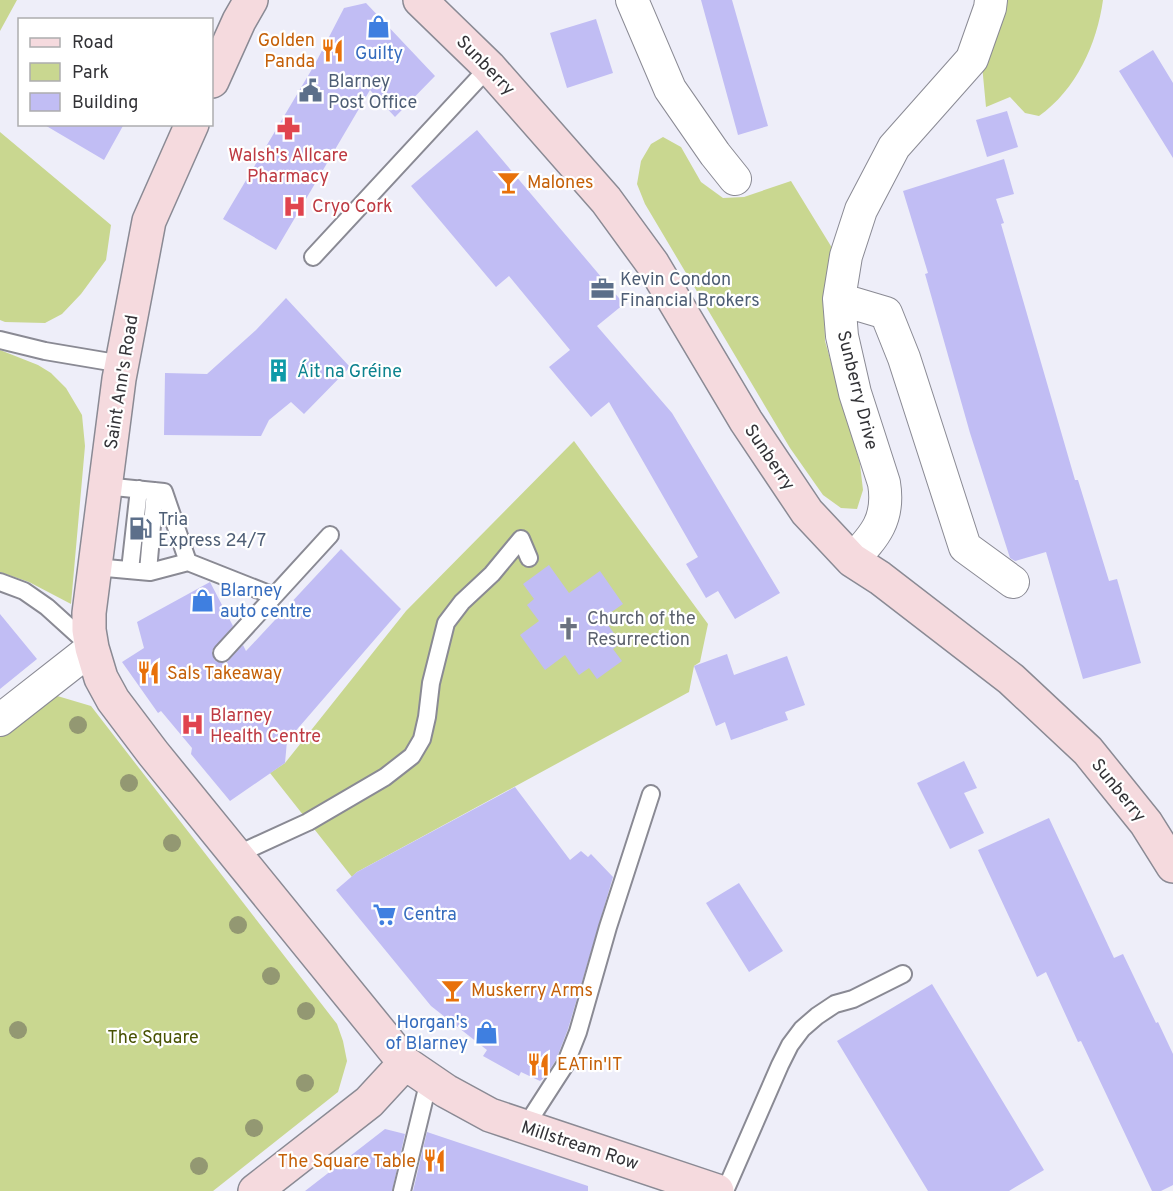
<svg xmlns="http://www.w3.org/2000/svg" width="1173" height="1191" font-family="Overpass,sans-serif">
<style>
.green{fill:#c9d790}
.building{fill:#c1bdf4}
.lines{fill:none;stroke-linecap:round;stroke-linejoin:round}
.lane-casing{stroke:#8a8a94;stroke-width:20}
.street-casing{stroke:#8a8a94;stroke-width:34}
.secondary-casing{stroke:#8a8a94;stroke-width:36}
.lane{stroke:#fff;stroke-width:16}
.street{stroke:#fff;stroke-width:32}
.secondary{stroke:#f5dade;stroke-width:33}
.tree{fill:#939872}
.labels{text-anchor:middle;stroke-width:4.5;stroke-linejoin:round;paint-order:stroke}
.food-label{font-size:18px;fill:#c56008;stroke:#fff;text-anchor:start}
.shop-label{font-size:18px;fill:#366cbe;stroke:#fff;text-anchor:start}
.street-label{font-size:18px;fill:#333337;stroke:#fff}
.service-label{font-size:18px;fill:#4e5e75;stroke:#fff;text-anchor:start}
.health-label{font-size:18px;fill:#be3a42;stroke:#fff;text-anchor:start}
.culture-label{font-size:18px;fill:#0d838f;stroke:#fff;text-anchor:start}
.worship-label{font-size:18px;fill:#5b616d;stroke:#fff;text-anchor:start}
.park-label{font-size:18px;fill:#485203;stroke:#fff}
</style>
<rect width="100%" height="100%" fill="#eeeef9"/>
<path class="green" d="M0,0h17l-17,31z
M1001,0h102c-6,44 -27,90 -64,116l-14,-3 -15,-16 -24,10 -4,-42z
M0,132l111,93 -5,35 -25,34 -19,20 -17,9 -40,-1 -5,-2z
M663,137l18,10 20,35 22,16 21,-1 47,-16 46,75 -13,38 1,47 35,123 3,26 -6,19 -16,-1 -18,-13 -33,-47 -145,-244 -8,-20 4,-23 10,-17z
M0,350l38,15 13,8 15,15 16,27 3,31 -14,158 -42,-22 -29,-10z
M574,441l134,183 -8,38 -6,4 -5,26 -332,180 -5,5 -82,-104 15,-10 121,-152z
M54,695l37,11 246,318 6,17 4,20 -9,31 -125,99h-213v-455z"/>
<path class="building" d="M701,0h31l36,126 -30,9z
M366,3l69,73 -40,41 -25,-27 -94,160 -53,-31 92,-155 29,-56z
M596,19l17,54 -46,15 -17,-55z
M1153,50l20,33v75l-54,-87z
M1007,111l11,36 -31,10 -11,-37z
M43,124h81l-20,36z
M477,130l147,174 -27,22 75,87 108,180 -45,26 -17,-28 -12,7 -20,-34 12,-7 -89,-155 -18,15 -42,-50 21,-17 -61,-74 -13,11 -85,-101z
M1004,159l10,35 -18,5 8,24 -3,1 74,256h3l31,101 8,-2 24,84 -58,16 -37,-127 -31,9 -5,-3 -40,-125 -45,-159 3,-1 -25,-82z
M286,298l64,69 -46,47 -13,-12 -22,18 -8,16 -97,-1 1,-62 42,1 49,-44z
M341,549l60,60 -114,132 -2,22 -55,38 -39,-47 1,-6 -31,-37 -3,2 -36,-51 22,-14 -7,-26 73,-40 23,44 -21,25 3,10 11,2 17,-18 3,6z
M549,565l20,28 31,-22 23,33 -20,14 18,25 -8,6 9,12 -25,18 -8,-11 -10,7 -14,-20 -20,15 -25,-35 19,-14 -12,-16 7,-6 -11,-15z
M0,614l37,45 -37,30z
M727,654l7,21 53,-19 18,49 -20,7 3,8 -57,20 -6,-18 -9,4 -22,-60z
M964,761l13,27 -13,5 20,40 -34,16 -33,-66z
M515,787l55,73 11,-9 7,6 3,-3 22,23 -45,152 -12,31 -11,17 -5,4 -19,-9 -2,4 -36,-20 4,-6 -56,-44 -95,-116 21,-18z
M1049,818l65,140 9,-4 33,69 2,-1 15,32v131l-12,6h-9l-71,-150 -3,1 -32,-70 -9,5 -59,-127z
M739,883l44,68 -34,21 -43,-69z
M932,984l112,186 -35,21h-81l-91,-150z
M385,1129l20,5 -13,57h-87z
M427,1132l161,54v5h-175z"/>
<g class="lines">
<defs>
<path id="lane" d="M313,257l176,-190
M0,340l45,11 77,13
M104,486l60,6 24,70
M95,567l55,5 38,-10 86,34
M130,570l9,-81
M148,571l7,-80
M0,582l24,9 23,16 42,38
M222,653l108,-118
M236,855l72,-33 77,-45 27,-21 10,-17 5,-22 4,-34 15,-60 16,-21 30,-28 29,-35 8,19
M525,1127l40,-62 13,-33 30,-105 43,-133
M402,1191l27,-111
M725,1191l55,-126 10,-20 12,-16 15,-13 18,-12 18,-5 50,-25"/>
<path id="street" d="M632,0l38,89 45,65 20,25
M839,299l47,14 18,45 61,189 48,35
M852,560c23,-24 38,-41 32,-77l-29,-90 -13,-57 -3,-37 7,-43 15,-46 33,-63 78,-88 18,-51 1,-8
M0,720l92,-72"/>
<path id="secondary" d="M420,0l69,67 117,133 46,63 94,158 61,91 45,48 28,18 131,101 77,72 58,72 27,43
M212,81l27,-60 12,-21
M192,124l-43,97 -30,158 -30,234v17l3,18 9,30 12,22 40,53 252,310 41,28 44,24 227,76
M255,1191l114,-89 36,-39"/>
</defs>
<use href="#lane" class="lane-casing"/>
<use href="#street" class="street-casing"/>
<use href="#secondary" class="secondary-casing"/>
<use href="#lane" class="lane"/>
<use href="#street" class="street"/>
<use href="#secondary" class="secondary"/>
</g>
<g class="tree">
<circle cx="78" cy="725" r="9"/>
<circle cx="129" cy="783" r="9"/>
<circle cx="172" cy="843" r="9"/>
<circle cx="238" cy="925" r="9"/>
<circle cx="271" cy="976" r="9"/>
<circle cx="306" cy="1011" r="9"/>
<circle cx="18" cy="1030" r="9"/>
<circle cx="305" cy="1083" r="9"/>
<circle cx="254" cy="1128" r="9"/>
<circle cx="199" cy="1166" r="9"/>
</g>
<defs>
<symbol id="shop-bare" viewBox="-9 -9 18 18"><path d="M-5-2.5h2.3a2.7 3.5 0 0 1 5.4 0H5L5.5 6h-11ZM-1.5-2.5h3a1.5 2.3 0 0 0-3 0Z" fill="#3f7fe0" stroke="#fff" stroke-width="2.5" paint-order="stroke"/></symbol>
<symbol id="restaurant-bare" viewBox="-9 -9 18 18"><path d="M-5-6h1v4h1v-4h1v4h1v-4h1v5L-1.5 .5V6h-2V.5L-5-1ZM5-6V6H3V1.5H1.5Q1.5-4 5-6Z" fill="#e8710a" stroke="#fff" stroke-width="2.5" paint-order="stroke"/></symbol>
<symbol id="civic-bare" viewBox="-9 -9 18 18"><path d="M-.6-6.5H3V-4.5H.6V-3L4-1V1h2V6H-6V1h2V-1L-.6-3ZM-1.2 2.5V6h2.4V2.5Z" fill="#5c6f8a" stroke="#fff" stroke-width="2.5" paint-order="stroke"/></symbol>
<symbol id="pharmacy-bare" viewBox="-9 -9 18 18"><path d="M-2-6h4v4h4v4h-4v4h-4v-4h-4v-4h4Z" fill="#e0444e" stroke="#fff" stroke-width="2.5" paint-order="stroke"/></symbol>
<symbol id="bar-bare" viewBox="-9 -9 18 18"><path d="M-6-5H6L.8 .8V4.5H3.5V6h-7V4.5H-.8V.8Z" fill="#e8710a" stroke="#fff" stroke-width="2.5" paint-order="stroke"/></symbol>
<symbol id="hospital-bare" viewBox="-9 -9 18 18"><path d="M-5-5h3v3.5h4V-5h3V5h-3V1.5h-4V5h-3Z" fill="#e0444e" stroke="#fff" stroke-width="2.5" paint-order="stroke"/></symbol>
<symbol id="office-bare" viewBox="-9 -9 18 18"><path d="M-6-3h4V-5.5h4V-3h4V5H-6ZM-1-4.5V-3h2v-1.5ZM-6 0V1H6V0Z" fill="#5c6f8a" stroke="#fff" stroke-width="2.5" paint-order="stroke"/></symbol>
<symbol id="building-bare" viewBox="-9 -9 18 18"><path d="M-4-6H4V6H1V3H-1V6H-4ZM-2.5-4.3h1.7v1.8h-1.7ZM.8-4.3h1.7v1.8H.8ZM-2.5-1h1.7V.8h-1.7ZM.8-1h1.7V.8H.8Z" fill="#0f9aa8" stroke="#fff" stroke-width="2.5" paint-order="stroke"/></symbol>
<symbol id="fuel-bare" viewBox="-9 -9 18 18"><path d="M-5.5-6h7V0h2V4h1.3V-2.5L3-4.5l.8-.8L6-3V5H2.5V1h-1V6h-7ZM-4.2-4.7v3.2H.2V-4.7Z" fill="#5c6f8a" stroke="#fff" stroke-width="2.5" paint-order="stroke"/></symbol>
<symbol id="church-bare" viewBox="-9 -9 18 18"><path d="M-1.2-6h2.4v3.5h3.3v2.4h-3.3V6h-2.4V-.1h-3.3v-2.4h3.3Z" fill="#6b7280" stroke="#fff" stroke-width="2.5" paint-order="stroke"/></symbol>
<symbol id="supermarket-bare" viewBox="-9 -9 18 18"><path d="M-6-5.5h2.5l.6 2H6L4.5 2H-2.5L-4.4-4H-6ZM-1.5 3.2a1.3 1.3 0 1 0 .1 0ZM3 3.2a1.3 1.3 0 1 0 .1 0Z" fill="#3f7fe0" stroke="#fff" stroke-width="2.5" paint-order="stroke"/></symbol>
</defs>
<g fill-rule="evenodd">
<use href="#shop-bare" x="362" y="10" width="33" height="33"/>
<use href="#restaurant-bare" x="316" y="34" width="33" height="33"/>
<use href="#civic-bare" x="294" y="74" width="33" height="33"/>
<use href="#pharmacy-bare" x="272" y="112" width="33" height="33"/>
<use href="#bar-bare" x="492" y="166" width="33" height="33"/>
<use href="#hospital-bare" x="278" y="190" width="33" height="33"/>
<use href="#office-bare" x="586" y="272" width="33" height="33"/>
<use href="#building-bare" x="262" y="354" width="33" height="33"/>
<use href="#fuel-bare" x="124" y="512" width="33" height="33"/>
<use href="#shop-bare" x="186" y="584" width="33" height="33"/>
<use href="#church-bare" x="552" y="612" width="33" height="33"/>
<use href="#restaurant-bare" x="132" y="656" width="33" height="33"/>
<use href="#hospital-bare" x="176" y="708" width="33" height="33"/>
<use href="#supermarket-bare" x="368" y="898" width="33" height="33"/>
<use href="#bar-bare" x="436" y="974" width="33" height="33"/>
<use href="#shop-bare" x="470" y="1016" width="33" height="33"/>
<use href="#restaurant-bare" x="522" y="1048" width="33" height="33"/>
<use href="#restaurant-bare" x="418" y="1144" width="33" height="33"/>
</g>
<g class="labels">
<g class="food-label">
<text x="315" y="46" text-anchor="end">Golden<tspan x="315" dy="21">Panda</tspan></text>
<text x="527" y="188">Malones</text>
<text x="167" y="679">Sals Takeaway</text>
<text x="471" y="996">Muskerry Arms</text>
<text x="557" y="1070">EATin'IT</text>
<text x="416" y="1167" text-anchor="end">The Square Table</text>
</g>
<g class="shop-label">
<text x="379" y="59" text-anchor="middle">Guilty</text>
<text x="220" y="596">Blarney<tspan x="220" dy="21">auto centre</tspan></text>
<text x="403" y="920">Centra</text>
<text x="468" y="1028" text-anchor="end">Horgan's<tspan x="468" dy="21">of Blarney</tspan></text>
</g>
<g class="street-label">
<text transform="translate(486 65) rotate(46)" y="6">Sunberry</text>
<text transform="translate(121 382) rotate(-81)" y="6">Saint Ann's Road</text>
<text transform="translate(858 390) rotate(76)" y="6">Sunberry Drive</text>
<text transform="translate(770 457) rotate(56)" y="6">Sunberry</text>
<text transform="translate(1119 790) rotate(51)" y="6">Sunberry</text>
<text transform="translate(580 1145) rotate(18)" y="6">Millstream Row</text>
</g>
<g class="service-label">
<text x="328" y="87">Blarney<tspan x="328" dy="21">Post Office</tspan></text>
<text x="620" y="285">Kevin Condon<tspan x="620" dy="21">Financial Brokers</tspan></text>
<text x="158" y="525">Tria<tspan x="158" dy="21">Express 24/7</tspan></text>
</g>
<g class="health-label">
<text x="288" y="161" text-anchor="middle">Walsh's Allcare<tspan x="288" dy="21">Pharmacy</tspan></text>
<text x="312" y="212">Cryo Cork</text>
<text x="210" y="721">Blarney<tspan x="210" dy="21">Health Centre</tspan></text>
</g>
<g class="culture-label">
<text x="297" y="377">Áit na Gréine</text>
</g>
<g class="worship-label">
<text x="587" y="624">Church of the<tspan x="587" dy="21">Resurrection</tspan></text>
</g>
<g class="park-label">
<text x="153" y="1043">The Square</text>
</g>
</g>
<rect x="18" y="18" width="195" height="108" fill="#ffffff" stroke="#adadaf" stroke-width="1.5"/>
<rect x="30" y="38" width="30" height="9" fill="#f5dade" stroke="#adadaf" stroke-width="1.5"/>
<text x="72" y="48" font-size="18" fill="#333337">Road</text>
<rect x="30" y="63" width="30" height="18" fill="#c9d790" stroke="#adadaf" stroke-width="1.5"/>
<text x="72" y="78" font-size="18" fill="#333337">Park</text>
<rect x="30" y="93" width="30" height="18" fill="#c1bdf4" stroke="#adadaf" stroke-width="1.5"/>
<text x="72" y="108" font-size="18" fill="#333337">Building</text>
</svg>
